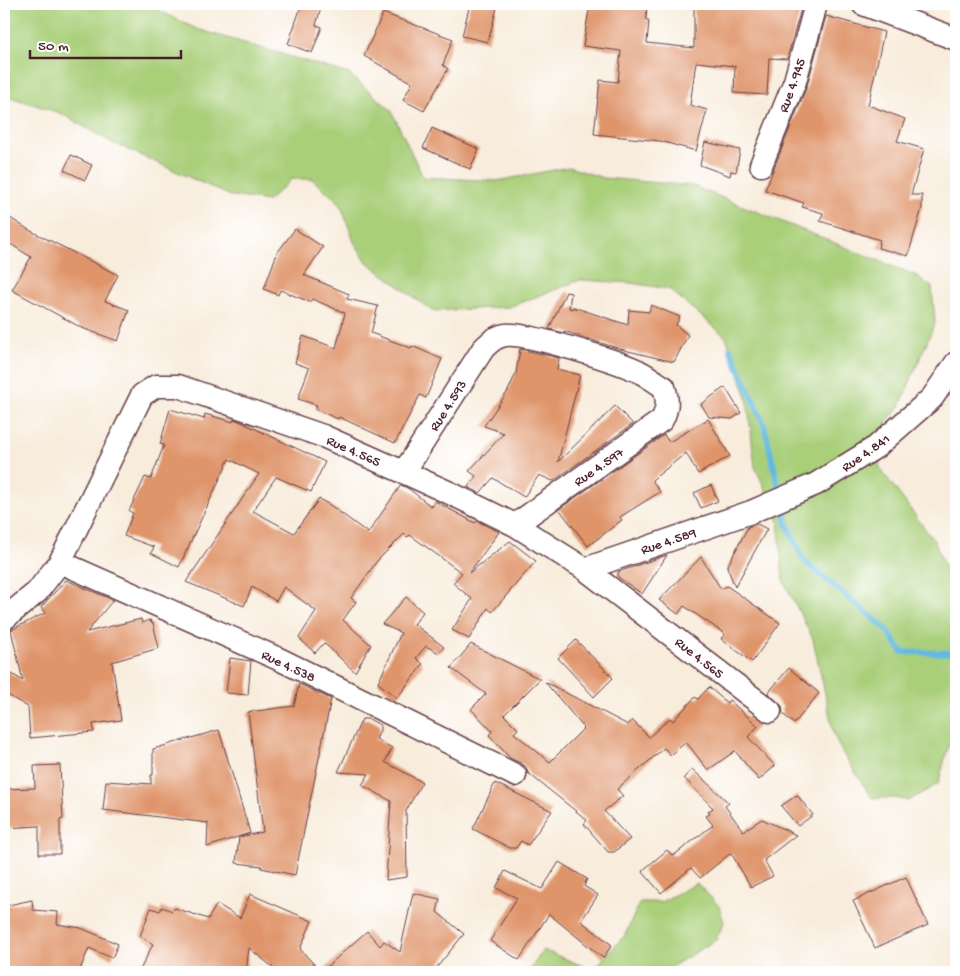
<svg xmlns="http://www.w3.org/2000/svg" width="960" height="976" font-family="'Gochi Hand',sans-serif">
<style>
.green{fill:#a9cf79;stroke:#7a7752}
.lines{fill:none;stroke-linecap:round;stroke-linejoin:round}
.stream{stroke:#62b9df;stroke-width:6}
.building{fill:#df946b}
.street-casing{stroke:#643e45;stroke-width:25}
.street{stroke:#fff;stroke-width:22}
.labels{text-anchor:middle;stroke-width:4;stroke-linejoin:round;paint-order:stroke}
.street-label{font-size:14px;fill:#4a1f2b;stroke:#fff}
</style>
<rect width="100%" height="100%" fill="#fff"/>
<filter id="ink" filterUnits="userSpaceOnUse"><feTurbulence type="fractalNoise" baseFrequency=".02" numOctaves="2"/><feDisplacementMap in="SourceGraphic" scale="10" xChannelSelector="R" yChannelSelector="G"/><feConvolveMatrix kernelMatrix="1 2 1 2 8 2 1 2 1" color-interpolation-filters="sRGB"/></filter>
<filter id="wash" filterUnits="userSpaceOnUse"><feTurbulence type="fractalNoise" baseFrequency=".0096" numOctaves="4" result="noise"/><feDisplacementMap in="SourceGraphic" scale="20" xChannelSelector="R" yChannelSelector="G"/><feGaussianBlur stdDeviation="1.12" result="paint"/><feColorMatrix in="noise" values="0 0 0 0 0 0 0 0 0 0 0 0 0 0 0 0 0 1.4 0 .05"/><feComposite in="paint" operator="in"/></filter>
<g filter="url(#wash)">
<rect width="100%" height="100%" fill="#f8ecdb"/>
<path class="green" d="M4,4h120l27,3 46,22 152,45 42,36 32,67 74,4 72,-14 34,11 90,8 224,90 15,11 3,36 -36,85 -12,13 -8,46 56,75 14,36 6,130 -1,19 -16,57 -30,17 -11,-3h-25l-30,-46 -8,-17 -21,-96 -30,-59 -5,-63 -23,-50 -8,-69 -21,-61 -57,-48 -38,-6 -51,-3 -71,27 -77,4 -65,-49 -13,-20 -14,-39 -28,-24h-20l-24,22 -37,-5 -120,-54 -51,-29 -56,-18z
M697,883l22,23 5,16 -8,18 -53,32h-134l14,-22 50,20 32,-35 15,-33h21z"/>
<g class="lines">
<path class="stream" d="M730,349l34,75 23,100 17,37 81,67 17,24 54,1"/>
</g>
<g id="blocks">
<path class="building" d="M302,4h20l-6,21 6,2 -10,26 -24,-9z
M470,4h28l-10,38 -26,-6z
M590,4h33l24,2 -1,14h3l-2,23 47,5v-44h107v5l-14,50 -18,-1 -2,37 -33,-2 1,-27 -39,-4 -6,43 17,5 -11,41 -36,-10 -66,-7 6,-54 18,2 3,-31 -38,-5z
M383,13l70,26 -10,26 5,4 -24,42 -21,-11 9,-17 -48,-27z
M826,16l58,16 -16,73 37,14 -8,22 27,8 -13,46h11v13l-14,48 -30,-8 2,-8 -60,-19 3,-8 -21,-6 2,-4 -39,-13 42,-104z
M432,128l47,21 -9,20 -47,-21z
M705,142l35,8 -4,22 -5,-1 -1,5 -30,-11z
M71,155l21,10 -7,15 -21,-10z
M4,214l25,16 89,45 -13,26 24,9 -11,31 -36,-13 -70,-38 19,-33 -27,-17z
M295,229l28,18 -19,28 45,19 -2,5 31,7 -7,27 40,15 1,-2 30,13 -16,39 -6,-3 -25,48 -56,-26 -1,2 -23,-10 2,-4 -19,-6 11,-31 -14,-5 8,-27 33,12 9,-35 -33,-14 -2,3 -30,-12 -2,5 -14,-6 13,-36z
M566,292l5,1 -2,15 3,1 1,-2 55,18 1,-15 20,2 2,-7 29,12 -4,8 12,10 -14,27 -54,-13 -56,-18v2l-15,-4z
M520,349l39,9 -2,11 23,6 -22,87 57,-56 18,18 -80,57 -14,-6 -15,22 -31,-19 -13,15 -12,-6 8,-11 -7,-5 35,-38 -20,-7 24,-35 8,-18z
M725,387l16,26 -9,6 -23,-2 -8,-13z
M170,409l34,10 1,-5 28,8 1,-3 5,2 86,41 -14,30 -35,-15 -23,34 41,22 25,-34 11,6 38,28 33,-48 8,4 23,18 3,-6 40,22 2,-2 22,11 -30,41 41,-32 26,20 -44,51 -4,-4 -19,31 -17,-9 20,-31 -19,-16 9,-10 -52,-38 -3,2 -3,-3 -27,27 -26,37 5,4 -13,18 28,25 -16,27 -31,-29 -9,10 -16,-15 17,-27 -32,-24 -8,14 -24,-14 -8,19 -58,-24 73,-108 -30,-15 -50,108 -28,-14 3,-6 -30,-11 9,-23 -4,-2 16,-34 6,2 13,-34 -4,-1z
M708,419l22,37 -32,18 -12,-21 -34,27 8,12 -40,25 2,3 -34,26 -29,-37 105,-74 5,7z
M711,485l7,16 -17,7 -7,-15z
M757,524l10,5 -32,58 -8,-20 21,-40z
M667,555l-25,39 -24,-17v-5z
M701,557l20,32 6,-3 53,37 -28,39 -31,-23 4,-5 -41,-28 -6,8 -19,-14z
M66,580l47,20 -26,32 54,-13 1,4 8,-3 1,3h2l6,25 -47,14 9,58 -28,4 1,8 -64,6 -2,-31 -24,-14v-24l19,12 -12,-51 34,-17 -4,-6z
M406,597l17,15 -9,12 30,23 -5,6 -13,-7 -10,12 7,6 -26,34 -19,-15 23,-50 -19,-9z
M576,640l37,38 -19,19 -36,-39z
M471,644l69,35 -36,36 14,14 -4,4 36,29 34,-34 -39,-46 83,43 4,-5 17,17 21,-19 3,3 22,-24 3,2 11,-12 18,16 2,-3 29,26 -10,11 27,29 -16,14 -24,-29 -27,19 -22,-28 -15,13 -7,-7 -47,41 6,7 -19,15 26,28 -16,13h-6l-24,-28 3,-4 -59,-47 -2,-6 -5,-4 -11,-5 -21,-23 3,-4 -21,-22 15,-15 -35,-26z
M230,658l21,3 -3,34 -22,-2z
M789,668l30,25 -25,31 -11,-10 -1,-8 -14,-13z
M299,684l32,15 -36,176 -34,-7 1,-2 -26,-3 3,-26 24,-5 -15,-120 46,-6z
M362,719h7l11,6v6l-4,8 16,9 -7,14 37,20 -16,29 1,66 -21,3 5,-79 -29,-16 7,-11 -31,-2z
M219,730l31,103 -43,14 1,-24 -105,-13 3,-29 45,3v-9h2v-26z
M60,765l3,54 -3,1v34h-21v-28l-35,2v-39l31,-1 -1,-22z
M692,769l37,34 -4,3 18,25 19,-12 34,16 -32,25 9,16 -22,11 -20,-34 -31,25 -9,-10 -30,25 -19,-22 25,-21 6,6 40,-31 -7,-9 4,-2 -2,-2 5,-4 -29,-30z
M495,783l57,28 -24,34 -7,-4 -5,7h-6l-37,-19z
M797,795l16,20 -15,11 -17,-20z
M559,862l28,17 -3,7 14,9 -17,26 31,24 -9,13 -54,-44 -30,46 -29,-19 27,-43 -21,-10 9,-17 37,18z
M906,877l22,48 -53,23 -22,-47z
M413,893l27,6 -3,13 27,22 -31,38h-154l-30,-24 -3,24h-107l14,-28 -13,-8 11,-28 9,3 2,-4 10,4 3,-3 33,11 9,-15 23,14 10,-24 62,27 -12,28 21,23 46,-41 13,15 4,-5 16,11z
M32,900l1,10 25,2 -1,12 24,4 37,16 -6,14 -23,-10 -10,24h-37l-9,-3 -29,1v-64z"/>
</g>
</g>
<g filter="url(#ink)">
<use href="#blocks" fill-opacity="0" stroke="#643e45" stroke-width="1"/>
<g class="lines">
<defs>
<path id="street" d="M863,4l93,35
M761,165l34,-84 21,-77
M404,472l79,-123c7,-7 12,-12 22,-14 20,-3 112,26 133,36 9,4 17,11 26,16 4,13 4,21 -2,33l-147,105
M60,562l221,98 234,115
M585,569l166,-57 65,-28 60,-37 56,-49 24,-35
M4,619l33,-27 23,-30 82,-167 14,-9h22l145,50 129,58 63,31 70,44 185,142"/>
</defs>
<use href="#street" class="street-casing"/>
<use href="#street" class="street"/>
</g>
</g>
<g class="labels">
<g class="street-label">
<text transform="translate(791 85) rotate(-71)" y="5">Rue 4.945</text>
<text transform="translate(447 405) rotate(-58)" y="5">Rue 4.593</text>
<text transform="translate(354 450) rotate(24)" y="5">Rue 4.565</text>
<text transform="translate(865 452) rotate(-35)" y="5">Rue 4.841</text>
<text transform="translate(598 466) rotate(-35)" y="5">Rue 4.597</text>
<text transform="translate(668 540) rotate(-19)" y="5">Rue 4.589</text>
<text transform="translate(700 657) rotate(38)" y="5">Rue 4.565</text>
<text transform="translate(289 665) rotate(25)" y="5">Rue 4.538</text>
</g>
</g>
<rect width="960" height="976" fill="none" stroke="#fff" stroke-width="20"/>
<path d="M30 50v8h151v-8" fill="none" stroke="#4a1f2b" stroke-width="2.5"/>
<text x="38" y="50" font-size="15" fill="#4a1f2b" stroke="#ffffff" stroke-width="4" paint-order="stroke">50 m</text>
</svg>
